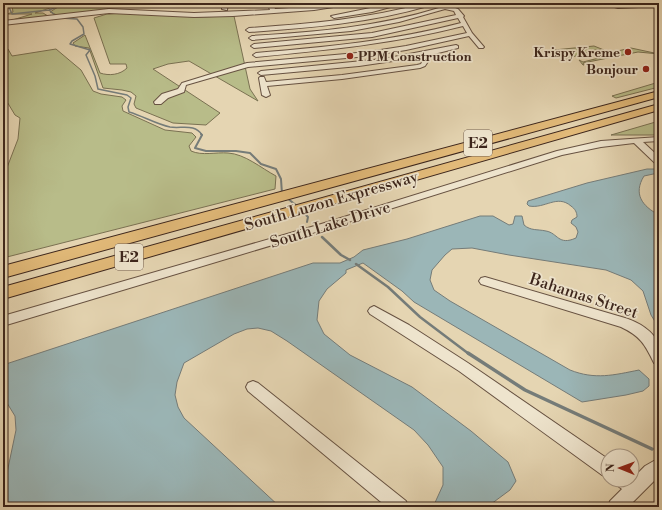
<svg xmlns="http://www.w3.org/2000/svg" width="662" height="510" font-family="'Libre Bodoni',serif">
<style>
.green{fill:#b8bc89;stroke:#7a7152}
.water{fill:#9bb6b7;stroke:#757c79}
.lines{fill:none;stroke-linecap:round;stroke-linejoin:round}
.stream-far3{stroke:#757c79;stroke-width:1.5}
.stream-far2{stroke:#757c79;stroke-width:2}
.stream-far1{stroke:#757c79;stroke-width:2.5}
.stream{stroke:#757c79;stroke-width:3.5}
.minor-casing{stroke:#675242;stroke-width:2}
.highway-casing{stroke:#3d261c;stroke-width:2}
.minor{fill:#eee4cd;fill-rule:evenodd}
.highway{fill:#e2ba79;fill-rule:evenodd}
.poi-dot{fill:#8f2418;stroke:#eee4cd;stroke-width:1.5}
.labels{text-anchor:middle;stroke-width:3.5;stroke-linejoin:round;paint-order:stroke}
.far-poi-label{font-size:13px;font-weight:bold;fill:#3d261c;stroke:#eee4cd;text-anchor:end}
.shield{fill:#eee4cd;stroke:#725f51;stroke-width:1}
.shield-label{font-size:15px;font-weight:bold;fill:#3d261c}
.street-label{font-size:16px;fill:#3d261c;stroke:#eee4cd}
</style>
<rect width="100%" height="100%" fill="#e5d5b2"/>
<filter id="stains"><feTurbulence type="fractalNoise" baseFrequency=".005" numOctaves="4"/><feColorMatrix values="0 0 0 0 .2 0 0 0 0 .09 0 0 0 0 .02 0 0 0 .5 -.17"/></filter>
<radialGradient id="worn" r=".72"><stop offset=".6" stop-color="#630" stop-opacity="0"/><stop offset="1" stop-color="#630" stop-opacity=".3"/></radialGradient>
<path class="green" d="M16,3h49l-30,10h8l5,3 -42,6 26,-8h-25l6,-2 -1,-6z
M72,3h38l-3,7 -50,5 -7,-3 8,-5z
M125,13l73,4 36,-1 16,73 8,12 -69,-40 -21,3 -15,5 67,44 -14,12 -33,-2 -37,-15 -2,-4 2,-8 -5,-4 -9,-2 -19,-2 -14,-40 -14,-2 -2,-3 12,-8 15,38c9,3 20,2 27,-5l-1,-4h-16l-16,-46 13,-4z
M594,46l10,4h-9l-29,9 -7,-3 -5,-6z
M631,48l28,6 -21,-2 -55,11 1,2h-1l-4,-5 4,2 24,-6 -3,-2z
M3,49h5l4,7 44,-7 25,21 12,21 8,3 21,3 4,3 -4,6 1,5 42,19 27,3 4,4 -7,9 2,5c11,5 25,1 37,2 17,1 33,15 48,23l-1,13 -272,69v-80l15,-39 2,-21 -5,-3 -12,-20z
M659,82v5l-43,11 -4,-2z
M659,121v14h-48z"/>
<path class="water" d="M647,169h8l3,2v2l-14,3c-11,18 -2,30 15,39v113l-8,-13 -8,-24 -12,-11 -25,-10 -97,-15 -37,-7 -20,1 -7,6 -13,15 -2,10 4,10 16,11 120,69c25,10 44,5 69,0l10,9v7l-6,5 -17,4 -44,7 -168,-100 -12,-11 -39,-28 -17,7v3l-19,16 -8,12 -2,19 7,14 26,21 62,32 59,44 37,31 8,19 -6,9 -23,17h-54l10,-22v-18l-15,-22 -14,-15 -127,-89 -16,-10 -13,-3 -11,1 -13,5 -50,29 -7,19 -2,13 3,12 6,11 96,89h-277v-15l13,-62 -1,-14 -8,-13 -4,-2v-36l310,-102h27l14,-6 9,-7 44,-11 73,-23h13l16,9 4,-1 2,-8h7l2,9c7,6 13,4 22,6 12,2 12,15 30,7l2,-6 -2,-5 -5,-4 1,-3 5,-3c0,-5 -2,-8 -6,-11 -14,-12 -26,3 -42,0l-2,-2 1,-3 59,-18z"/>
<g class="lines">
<path class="stream-far3" d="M14,3l-5,4 3,7 37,-4
M56,16l-7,-6 19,-7
M61,18l16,1 6,8 1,7 -12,7 -2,3 20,6 -4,5 9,21 3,13 29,6 4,3 -3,9 1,5c14,4 27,12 41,15 11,2 25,-4 32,8"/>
<path class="stream-far2" d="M201,134l1,1 -7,13 11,3h30l14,2 11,11 15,5 5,10 1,15
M287,198l10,8
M302,211l6,6 -1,5"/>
<path class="stream-far1" d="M322,237l19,18 9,5
M356,264l32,23 32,30 49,37"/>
<path class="stream" d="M468,353l57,37 127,59"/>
<defs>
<path id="minor" d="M7,3h6l-10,7v-4z
M222,3h6l-1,7 -5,-1z
M236,3h37l2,6 84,-6 -45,7 -81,6 -39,1 -85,-4 -106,12v-4l106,-12 85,4 76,-3 -2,-5 -34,1v-2z
M395,3h10l-33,9 -38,6 -3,-2z
M426,3l3,2 -1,1c-59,17 -118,22 -179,26l-3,-2 3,-2c60,-4 118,-9 177,-25z
M471,3h57l-3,2h-51z
M601,3l17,1 41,-1v3l-41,2z
M447,5l11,4 6,7 -1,1 9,16 12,14 -1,1h-4l-10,-12 -63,14 -38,6 -120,11 -62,18 -2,7 -16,6 -7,6h-6l-1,-2 8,-8 16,-5 4,-6 65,-20 121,-11 38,-6 61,-13 -4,-7c-71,18 -135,24 -207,31l-3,-2 3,-2c71,-6 136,-12 205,-30l-3,-5 -86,19 -118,11 -3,-2 3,-2 118,-11 84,-18 -2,-4 -9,-2 -46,13 -48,9 -99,9 -3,-2 3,-2c63,-4 126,-9 187,-28v-2z
M456,45l2,1v2l-32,8 3,4 -4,6 -5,2 -78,11 -75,7 3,9 -4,2 -4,-2 -3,-17 1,-1h4l2,5 76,-7 75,-10 4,-1 2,-4 -3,-3 -61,9 -98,9 -3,-2 3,-2 122,-12z
M659,137v4l-16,1 16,15v8l-3,-1 -22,-21 -33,4 -39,8 -236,74 -323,97v-10l315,-91 239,-74 44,-10z
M485,277l140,41c13,4 29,13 34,27 1,6 0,14 0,20l-5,-2c-9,-19 -14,-27 -33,-36l-140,-43 -2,-3 2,-3z
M374,306l35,19 59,38 140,96v18l-6,-2 -143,-104 -89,-57 -2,-3 2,-3z
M253,381l5,2 148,118 2,6h-21l-139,-116 -2,-4 2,-4z
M659,458v18l-31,31h-20l2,-6 12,-12 -4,-3 -2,-6h16v-4l2,1 11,-11z"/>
<path id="highway" d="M659,91v6l-656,181v-12z
M659,104v6l-656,189v-12z"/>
</defs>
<use href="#minor" class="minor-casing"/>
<use href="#highway" class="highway-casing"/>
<use href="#minor" class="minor"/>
<use href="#highway" class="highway"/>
</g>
<g class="poi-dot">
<circle cx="628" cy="52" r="4"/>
<circle cx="350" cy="56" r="4"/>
<circle cx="646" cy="69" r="4"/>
</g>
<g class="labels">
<g class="far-poi-label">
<text x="620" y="57">Krispy Kreme</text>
<text x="358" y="61" text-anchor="start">PPM Construction</text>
<text x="638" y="74">Bonjour</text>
</g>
<g class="shield">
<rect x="464" y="130" width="28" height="26" rx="3"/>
<rect x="115" y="244" width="28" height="26" rx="3"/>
</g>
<g class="shield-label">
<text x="478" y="148">E2</text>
<text x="129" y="262">E2</text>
</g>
<g class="street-label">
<text transform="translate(331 200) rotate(-16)" y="6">South Luzon Expressway</text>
<text transform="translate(330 224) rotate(-17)" y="6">South Lake Drive</text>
<text transform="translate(584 295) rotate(18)" y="6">Bahamas Street</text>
</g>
</g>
<rect width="662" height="510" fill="none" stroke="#e5d5b2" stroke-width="16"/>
<rect x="4" y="4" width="654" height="502" fill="none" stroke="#3d261c" stroke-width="2"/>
<rect x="8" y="8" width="646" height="494" fill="none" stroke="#3d261c"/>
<g transform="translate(620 468) rotate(271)"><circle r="19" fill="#eee4cd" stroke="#a79886"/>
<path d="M0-3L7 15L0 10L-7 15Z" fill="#8f2418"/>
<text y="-6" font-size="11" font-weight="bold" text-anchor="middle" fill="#3d261c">N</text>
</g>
<rect width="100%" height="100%" filter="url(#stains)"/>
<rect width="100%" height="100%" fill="url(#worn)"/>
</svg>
